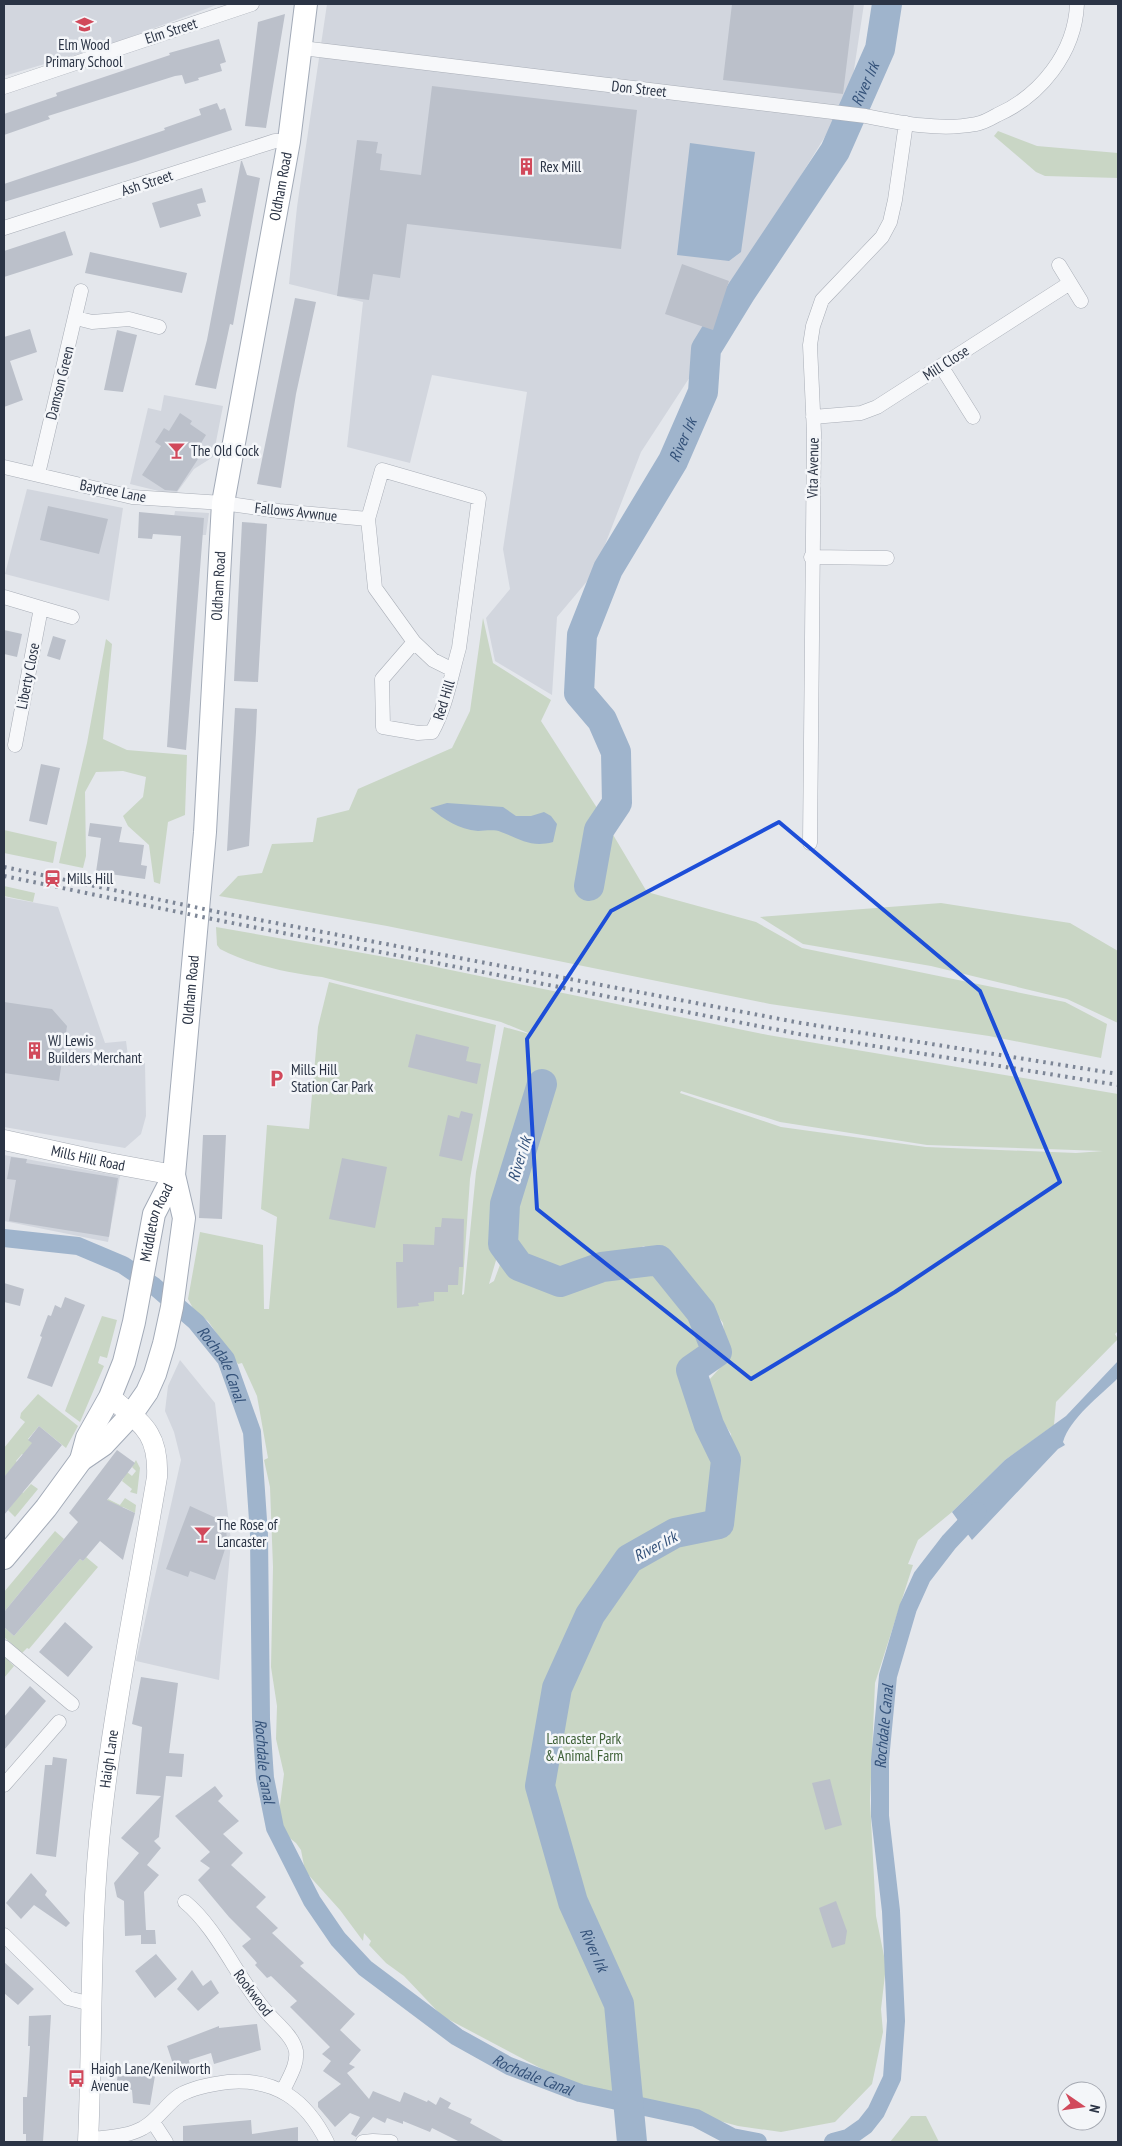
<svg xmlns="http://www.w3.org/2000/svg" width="1122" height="2146" font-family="'PT Sans Narrow',sans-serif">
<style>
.built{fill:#d2d6de}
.green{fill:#c9d6c5;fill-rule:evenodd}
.water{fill:#9fb4cc}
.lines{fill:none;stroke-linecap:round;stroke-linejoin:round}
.canal{stroke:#9fb4cc;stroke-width:18}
.river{stroke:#9fb4cc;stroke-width:30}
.building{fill:#bbc0ca}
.street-casing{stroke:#a9aeb7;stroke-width:15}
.secondary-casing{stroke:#a9aeb7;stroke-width:21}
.primary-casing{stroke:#a3abb8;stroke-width:24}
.street{stroke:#f7f8fa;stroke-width:14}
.secondary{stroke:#fff;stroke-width:20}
.primary{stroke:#fff;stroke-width:22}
.rail{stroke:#7d8696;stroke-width:4;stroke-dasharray:2.5 5;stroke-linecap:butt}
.marked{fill:none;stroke:#1d4ed8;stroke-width:4;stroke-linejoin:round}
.labels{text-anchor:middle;stroke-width:5;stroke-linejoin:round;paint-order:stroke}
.street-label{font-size:15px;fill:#2b3445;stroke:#f4f6f9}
.poi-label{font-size:15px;fill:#2b3445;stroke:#f4f6f9;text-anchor:start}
.park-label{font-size:15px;fill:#3f6138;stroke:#f4f6f9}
.water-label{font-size:16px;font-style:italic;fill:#34527a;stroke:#f4f6f9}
</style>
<rect width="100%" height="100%" fill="#e4e7ec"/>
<path class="built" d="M4,4h215l-110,41 -105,31z
M327,4h537l-14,92 -110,178 -41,89 -58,89 -47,121 -37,44 -5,78 -57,-34 -9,-43 24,-29 -7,-40 24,-157 -95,-17 -22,88 -63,-16 16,-145 -74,-18 8,-77z
M164,395l59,11 -10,51 -19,12 -19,26 -45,-11 18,-76 13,3z
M27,489l96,19 -14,93 -104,-27z
M175,511l34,2 -3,22h-35z
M4,897l54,10 47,136 21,-2 3,23 16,-1 1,53 -5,18 -16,14 -121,-21z
M4,1155l116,21 -12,66 -104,-21z
M180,1360l35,43 16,138 -12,139 -83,-19 45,-201 -7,-28 -9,-21 3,-25z"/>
<path class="green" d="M998,131l39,15 81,7v25l-73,-2 -9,-4 -42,-36z
M483,618l10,45 58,37 -10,21 58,90 48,81 109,30 46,26 263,54 42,22 -6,34 -112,-22 -219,-32 -383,-78 -168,-30 19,-20 24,-3 10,-29 41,-2 4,-24 32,-8 9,-21 94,-41 18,-37z
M106,639l6,5 -9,95 24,11 60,5 -2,60 -17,7 -8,62 -6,-2 -5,-37 -21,-19 -5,-10 20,-19 3,-20 -23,-6 -27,1 -11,20 1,64 -3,12 -24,-5 28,-120z
M4,830l53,12 -4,21 -49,-10z
M4,886l31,7 -2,9 -29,-6z
M941,903l129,20 48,28v72l-51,-24 -136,-33 -128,-22 -43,-27z
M216,927l186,33 366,75 350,59v237l-3,3 3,5 -62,63 -2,23 -49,35 -53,52 -34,28 -10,24 5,1 -38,118 -5,118 6,115 10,50 -5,43 2,23 -11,52 -37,38 -54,10 -43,-6 -81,-22 -66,-15 -45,-18 -104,-55 -38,-40 -18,-13 -17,-18 2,-4 -7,-8 -1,8 -23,-31 -35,-39 -4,-21 -5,-7 -19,-15 7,-54 -8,-35 1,-33 -6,-39 2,-100 -3,-80 -6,-27 4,-2 -11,-62 -15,-33 -4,1 -30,-43 -13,-9 -7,-13 12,-67 63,13 1,64h5l8,-92 -16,-8 6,-84 42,4 9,-102 11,-45 167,43 -26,154 -8,116 2,-1 12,-122 28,-145 29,8 -32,-13 -179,-45c-34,-4 -71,-12 -102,-28l-3,-4zM681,1091l99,31 147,23 176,6 -27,2 -150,-6 -145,-20 -101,-34zM644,1246l50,38 29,39 4,37 -18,20v20l22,34 5,68 -18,-10 4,-28 -5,-15 -15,-24 -14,-55 21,-22 -12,-34 -38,-43 -22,-2 -1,-9 -10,-7zM497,1257l6,5h-2l-7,19 -5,3z
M102,1316l15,4 -10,38 -7,-2 -2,7 6,3 -24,56 -15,-11z
M38,1394l40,32 -12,22 -27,-22 -11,13 6,5 -9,12 -3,-2 -6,7 2,2 -10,12 -1,-1 -3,3v-29l21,-26 -5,-4 1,-5z
M136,1460l4,8 -3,26 -7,-2 2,-3 -10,-8 5,-9 5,4 4,-5 -4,-4z
M4,1477l19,16 8,-9 7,5 -23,28 -7,-7 7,-9 -11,-10z
M125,1498l11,7 -1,8 -12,-6 -24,4 9,-12 12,6z
M55,1531l9,8 -60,73v-20z
M86,1557l12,10 -69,82 -2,-1 -5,5 -18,-16v-10l10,9 66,-77 3,2z
M4,1656l10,10 -10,12z
M911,2116h15l13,26h-49z"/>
<path class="water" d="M690,143l65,9 -14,100 -12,9 -52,-6z
M447,803l56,4 13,9h15l13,-4 7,4 6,8 -4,18c-22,6 -32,-3 -52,-10 -7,-3 -16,-1 -23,-1 -20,-2 -33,-11 -48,-23z
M1118,1361v17c-18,18 -48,40 -55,64l2,3 -7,4 -86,91 -20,-28 53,-52 61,-44z"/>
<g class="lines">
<g class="canal">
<path id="s1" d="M4,1238l74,8 45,19 31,21 42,36 30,37 26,73 7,103 2,184 4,59 10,50 37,73 26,38 27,29 92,69 52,29 71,27 116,25 36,19 26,5"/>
<path id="s2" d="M833,2142l15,-4 17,-12 11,-14 16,-34 4,-57 -5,-110 -11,-95v-56l8,-84 20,-68 14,-31 27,-35 29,-31"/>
</g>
<g class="river">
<path id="s3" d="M589,886l10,-56 18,-27 -1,-51 -14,-32 -23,-27 3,-58 26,-66 65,-108 30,-69 3,-43 35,-57 94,-141 45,-102 7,-45"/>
<path id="s4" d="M542,1084l-37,120 -2,40 16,22 41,16 42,-15 57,-7 42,52 16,40 -26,18 18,55 17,35 -7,64 -44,9 -46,26 -39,56 -33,73 -17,98 33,116 46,102 13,138"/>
</g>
</g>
<path class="building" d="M732,4h122l-11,90 -120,-14z
M285,14l-19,114 -21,-2 13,-104z
M219,39l7,23 -6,2 2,7 -24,7 1,2 -14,4 -3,-9 -7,1 -127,40 2,3 -46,16v-21l53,-18 -1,-3 114,-38 -1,-2z
M432,86l205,24 -16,139 -214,-25 -7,54 -27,-4 -4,26 -32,-4 20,-156 21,2 -2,11 6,1 -2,16 41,5z
M217,103l3,7 5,-2 7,22 -97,32 -131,40v-18l161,-54 -1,-2 37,-13 -2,-6z
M241,161h1l5,14 13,3 -27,147 -3,-1 -14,65 -21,-4 12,-45z
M202,188l4,14 -9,2 4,12 -41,12 -8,-25z
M65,231l8,24 -69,22v-26z
M90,252l97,21 -5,20 -97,-20z
M682,264l47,17 -16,49 -48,-16z
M295,298l21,4 -20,92 -15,94 -24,-4z
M30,329l7,23 -27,9 13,39 -19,7v-70z
M117,330l20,5 -14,57 -19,-2z
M180,413l12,8 -2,3 16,11 -13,21 5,3 -21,32 -12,-1 -23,-15 19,-29 -6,-4 9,-14 5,3z
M48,506l60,13 -9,35 -59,-14z
M139,512l65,6 -18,232 -19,-3 14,-211 -28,-2 -1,5 -14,-1z
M242,522l25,2 -9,158 -24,-1z
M4,630l18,4 -5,23 -13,-3z
M53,636l13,4 -6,20 -13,-4z
M235,708l22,1 -1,23 -7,114 -22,5z
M41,764l19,4 -13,57 -18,-4z
M90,823l32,4 -3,15 25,3 -3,20 6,1 -2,13 -49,-7 5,-34 -13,-2z
M4,1002l48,7 15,17 -8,55 -55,-8z
M416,1034l53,13 -3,14 15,3 -4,20 -69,-17z
M461,1111l12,3 -11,47 -23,-5 9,-41 11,3z
M203,1135h23l-4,84 -23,-1z
M11,1157l16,2 -1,4 92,15 -9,59 -100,-16 7,-41 -9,-1z
M342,1158l45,9 -12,61 -46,-9z
M442,1218l22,1 -1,48h-4l-1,18h-10v7h-14v9l-16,2 1,3 -22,2 -1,-46h7v-18l31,1 1,-18h6z
M4,1283l20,6 -4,17 -16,-4z
M65,1297l20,8 -33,82 -25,-9 15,-41 -2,-1 8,-21 3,1 4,-11 6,3z
M39,1426l23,19 -58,70v-38l28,-34 -4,-3z
M117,1450l18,13 -28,37 28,13 -12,47 -23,-19 -17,20 -3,-2 -66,77 -10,-9v-15l74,-90 -9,-9z
M190,1506l24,11 12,9 1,17 -12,37 -25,-9 -2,6 -22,-8z
M65,1622l28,25 -25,30 -29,-25z
M141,1677l37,6 -9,70 15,1 -2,23 -16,-1 -7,61 -5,4 7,7 -14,17 12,10 -15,17 2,38h9l1,14h-15v-9l-16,1 -1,-35 -7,-4 -3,-14 25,-30 -18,-15 40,-42 -25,-2 6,-67 -10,-3z
M30,1686l16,15 -42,49v-33z
M53,1757l14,2 -11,98 -20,-3 9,-89h7z
M830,1779l12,46 -17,5 -13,-47z
M215,1786l8,10 -5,5 21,20 -16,13 20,19 -12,12 35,32 -10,10 22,21 -6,5 32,30 -4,3 55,48 -15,16 21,20 -12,14 6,3 -8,6 22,26 4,-8 27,11 4,-10 23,10 1,-2 8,5 4,-8 11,6 -3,5 24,11 -2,4 35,19h-45l-28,-14 -2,4 -27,-11v3l-16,-6 -2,5 -12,-6 -17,20 -5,-3 9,-17 -10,-4 -15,14 -17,-20v-5l23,-18 -18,-13 8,-10 -9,-7 8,-7 -40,-40 7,-6 -26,-25 -4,2 -12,-13 2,-2 -15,-17 9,-7 -22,-22 -31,-37 12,-12 -10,-7 10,-9 -35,-36z
M31,1873l16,18 -2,4 25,28 -4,4 -32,-22 -13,14 -15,-16z
M836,1901l11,30 -2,13 -13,4 -13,-40z
M156,1954l21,25 -22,19 -20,-27z
M4,1962l30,27 -16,16 -14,-12z
M192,1970l11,16 8,-6 8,13 -21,18 -21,-22z
M51,2015l-8,127h-17v-8h-3v-37h4l3,-51h-2l1,-30z
M257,2024l4,26 -47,14 -3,-11 -22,7 1,7 -15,3 -8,-24 52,-20v2z
M119,2066l37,4 -6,35 -17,-2 -1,-13 -16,-3z
M251,2120l1,14 46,-7v15h-115v-16z"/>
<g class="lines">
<defs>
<path id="street" d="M302,48l564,68c35,7 74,15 110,8 7,-1 14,-5 21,-9 43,-19 78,-62 80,-111
M4,87l248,-83
M4,228l271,-87h14
M1059,265l22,36
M76,318l16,4 37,-3 30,8
M941,366l32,51
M813,417l48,-4 16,-6 193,-124
M4,467l128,30 91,6 56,8 89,8
M38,474l43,-183
M811,557l76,1
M4,597l37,11 -26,137
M41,608l31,9
M414,642l-32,37 1,48 35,6 14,-1c14,-25 19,-56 27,-84l20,-150 -97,-28 -14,49 7,69 39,54 19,18 20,10
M810,843l4,-410 -4,-88 3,-19 9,-26 60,-63 8,-15 5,-22 11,-77
M4,1647l68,57
M4,1785l55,-63
M185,1902c31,25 52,75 79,107 9,12 29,26 32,42 2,14 -8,28 -13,40
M4,1935l64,63 23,6
M153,2122l13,20
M88,2140c18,-3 39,-3 55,-12 15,-8 23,-24 37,-33 14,-8 32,-11 48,-13 48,-4 78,18 99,60
M363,2142l10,-1 18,1"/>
<g id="secondary">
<path id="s5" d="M4,1140l105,23 65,12"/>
<path id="s6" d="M88,2142c5,-109 1,-220 14,-329 13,-112 36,-224 55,-336 2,-45 -15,-53 -47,-80"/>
</g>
<g id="primary">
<path id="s7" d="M81,1460l6,-22 23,-41 14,-35 10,-40 20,-108 20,-39"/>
<path id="s8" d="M4,1558l42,-50 35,-48 22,-15 28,-30 16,-23 8,-18 9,-30 8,-37 12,-89 -10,-43 31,-343 18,-329 66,-362 17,-137"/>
</g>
</defs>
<use href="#street" class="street-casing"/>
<use href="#secondary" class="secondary-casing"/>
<use href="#primary" class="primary-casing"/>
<use href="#street" class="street"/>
<use href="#secondary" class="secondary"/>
<use href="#primary" class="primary"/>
<path class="rail" d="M4,867l219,46 578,110 317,51
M4,876l218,45 577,113 319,51"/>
</g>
<path class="marked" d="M779,822l201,169 80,191 -165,110 -144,87 -214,-170 -10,-170 84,-128z"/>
<defs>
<symbol id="school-bare" viewBox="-9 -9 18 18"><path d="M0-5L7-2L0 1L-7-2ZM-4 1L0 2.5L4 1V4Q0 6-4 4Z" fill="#d1495b" stroke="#f4f6f9" stroke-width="2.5" paint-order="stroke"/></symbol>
<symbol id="building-bare" viewBox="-9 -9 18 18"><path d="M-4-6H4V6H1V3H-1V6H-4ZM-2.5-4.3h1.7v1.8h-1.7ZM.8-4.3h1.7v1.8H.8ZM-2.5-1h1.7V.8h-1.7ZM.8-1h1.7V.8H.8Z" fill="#d1495b" stroke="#f4f6f9" stroke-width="2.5" paint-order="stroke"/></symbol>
<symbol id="bar-bare" viewBox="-9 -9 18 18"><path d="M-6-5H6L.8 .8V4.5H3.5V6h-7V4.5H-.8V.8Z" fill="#d1495b" stroke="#f4f6f9" stroke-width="2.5" paint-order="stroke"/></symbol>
<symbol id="station-bare" viewBox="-9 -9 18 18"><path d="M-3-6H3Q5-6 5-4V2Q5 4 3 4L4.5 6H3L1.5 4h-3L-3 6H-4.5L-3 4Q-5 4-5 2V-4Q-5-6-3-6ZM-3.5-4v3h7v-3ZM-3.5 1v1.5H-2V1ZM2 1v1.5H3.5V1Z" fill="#d1495b" stroke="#f4f6f9" stroke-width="2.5" paint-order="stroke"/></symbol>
<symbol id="parking-bare" viewBox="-9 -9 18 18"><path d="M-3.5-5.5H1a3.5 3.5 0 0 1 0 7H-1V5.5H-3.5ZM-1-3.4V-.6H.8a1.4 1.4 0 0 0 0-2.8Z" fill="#d1495b" stroke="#f4f6f9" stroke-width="2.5" paint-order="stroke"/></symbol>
<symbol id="bus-bare" viewBox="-9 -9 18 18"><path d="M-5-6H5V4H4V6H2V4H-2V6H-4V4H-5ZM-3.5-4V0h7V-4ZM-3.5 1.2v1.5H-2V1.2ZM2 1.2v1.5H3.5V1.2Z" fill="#d1495b" stroke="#f4f6f9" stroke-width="2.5" paint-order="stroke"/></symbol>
</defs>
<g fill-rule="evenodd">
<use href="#school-bare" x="72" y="12" width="25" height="25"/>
<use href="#building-bare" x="514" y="154" width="25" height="25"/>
<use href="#bar-bare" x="164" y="438" width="25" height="25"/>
<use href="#station-bare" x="40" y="866" width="25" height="25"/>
<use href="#building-bare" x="22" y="1038" width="25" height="25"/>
<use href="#parking-bare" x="264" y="1066" width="25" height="25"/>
<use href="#bar-bare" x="190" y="1522" width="25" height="25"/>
<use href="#bus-bare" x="64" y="2066" width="25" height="25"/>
</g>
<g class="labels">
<g class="street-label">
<text transform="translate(171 31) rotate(-18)" y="5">Elm Street</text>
<text transform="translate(639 89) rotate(6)" y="5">Don Street</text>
<text transform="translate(147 183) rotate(-18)" y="5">Ash Street</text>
<text dy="5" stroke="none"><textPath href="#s8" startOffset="1439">Oldham Road</textPath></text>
<text transform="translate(946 363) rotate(-33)" y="5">Mill Close</text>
<text transform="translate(60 383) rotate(-76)" y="5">Damson Green</text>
<text transform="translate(813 468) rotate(-89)" y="5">Vita Avenue</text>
<text transform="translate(113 491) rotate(11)" y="5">Baytree Lane</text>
<text transform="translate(296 512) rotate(6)" y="5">Fallows Avwnue</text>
<text dy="5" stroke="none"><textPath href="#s8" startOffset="1034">Oldham Road</textPath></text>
<text transform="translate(28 676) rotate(-79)" y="5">Liberty Close</text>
<text transform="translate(444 700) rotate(-73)" y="5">Red Hill</text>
<text dy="5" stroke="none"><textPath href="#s8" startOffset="629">Oldham Road</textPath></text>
<text dy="5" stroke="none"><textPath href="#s5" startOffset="86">Mills Hill Road</textPath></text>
<text dy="5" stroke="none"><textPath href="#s7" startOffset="251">Middleton Road</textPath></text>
<text dy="5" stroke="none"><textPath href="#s6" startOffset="384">Haigh Lane</textPath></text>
<text transform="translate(253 1993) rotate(53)" y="5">Rookwood</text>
</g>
<g class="poi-label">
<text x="84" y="50" text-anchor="middle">Elm Wood<tspan x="84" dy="17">Primary School</tspan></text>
<text x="540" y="172">Rex Mill</text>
<text x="191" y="456">The Old Cock</text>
<text x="67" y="884">Mills Hill</text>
<text x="48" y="1046">WJ Lewis<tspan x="48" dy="17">Builders Merchant</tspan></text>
<text x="291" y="1075">Mills Hill<tspan x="291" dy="17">Station Car Park</tspan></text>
<text x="217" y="1530">The Rose of<tspan x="217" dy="17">Lancaster</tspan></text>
<text x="91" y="2074">Haigh Lane/Kenilworth<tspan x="91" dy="17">Avenue</tspan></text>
</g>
<g class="park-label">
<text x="584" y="1744">Lancaster Park<tspan x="584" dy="17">&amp; Animal Farm</tspan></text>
</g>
<g class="water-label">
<text dy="6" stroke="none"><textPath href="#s3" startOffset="894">River Irk</textPath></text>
<text dy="6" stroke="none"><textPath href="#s3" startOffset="489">River Irk</textPath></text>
<text transform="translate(519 1159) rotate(-73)" y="6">River Irk</text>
<text dy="6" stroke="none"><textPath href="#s1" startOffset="266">Rochdale Canal</textPath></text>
<text transform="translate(655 1546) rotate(-28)" y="6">River Irk</text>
<text dy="6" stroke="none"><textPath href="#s2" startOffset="444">Rochdale Canal</textPath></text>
<text dy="6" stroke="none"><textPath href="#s1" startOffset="671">Rochdale Canal</textPath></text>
<text dy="6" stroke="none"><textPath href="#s4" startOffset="1160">River Irk</textPath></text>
<text dy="6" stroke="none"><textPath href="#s1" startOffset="1106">Rochdale Canal</textPath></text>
</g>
</g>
<rect width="1122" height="2146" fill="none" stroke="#2b3445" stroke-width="10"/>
<g transform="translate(1082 2106) rotate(103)"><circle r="24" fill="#f4f6f9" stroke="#a4a8b1"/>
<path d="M0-4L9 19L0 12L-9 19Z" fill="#d1495b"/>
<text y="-8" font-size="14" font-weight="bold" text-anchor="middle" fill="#2b3445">N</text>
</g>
</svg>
